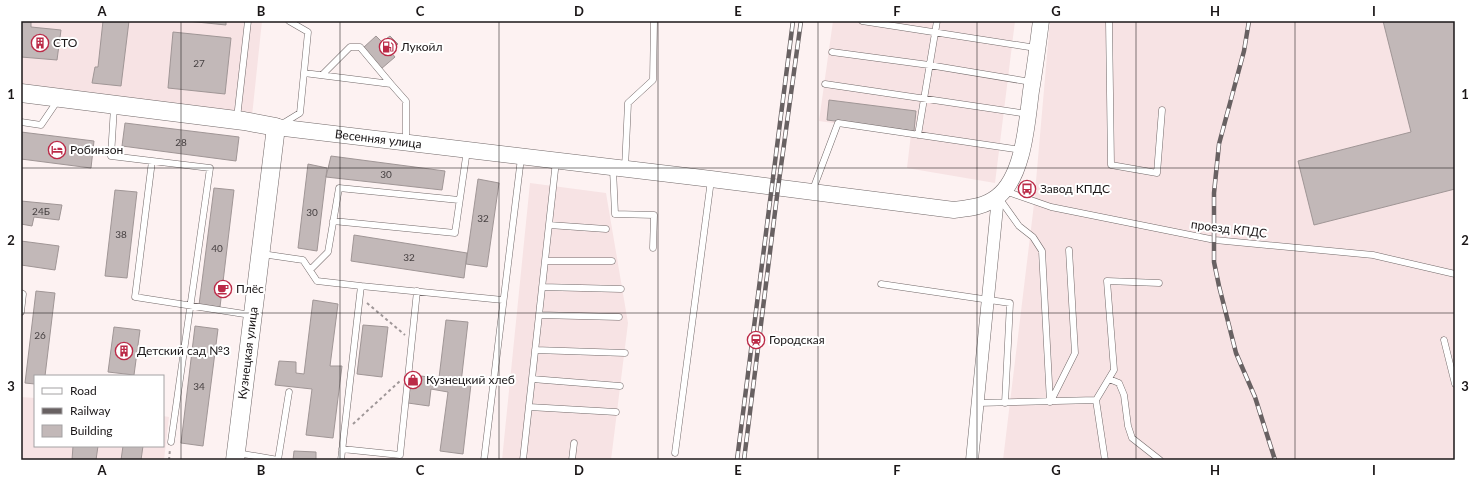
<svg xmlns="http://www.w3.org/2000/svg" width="1476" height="481" font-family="Lato,sans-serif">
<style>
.built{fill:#f7e3e4}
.building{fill:#c2b8b8;stroke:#a09696}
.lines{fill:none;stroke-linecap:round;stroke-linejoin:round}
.service-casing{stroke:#726969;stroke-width:7}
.minor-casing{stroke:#726969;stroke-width:13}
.tertiary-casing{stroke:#726969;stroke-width:17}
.secondary-casing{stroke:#726969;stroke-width:19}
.path{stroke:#9f9798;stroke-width:2;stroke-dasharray:3 3;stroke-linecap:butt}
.service{stroke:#fff;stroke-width:6}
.minor{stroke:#fff;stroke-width:12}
.tertiary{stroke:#fff;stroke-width:16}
.secondary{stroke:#fff;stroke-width:18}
.rail-casing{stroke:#686162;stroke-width:4.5}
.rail{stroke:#fff;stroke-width:3;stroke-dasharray:9;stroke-linecap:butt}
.grid{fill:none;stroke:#1b1718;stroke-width:1;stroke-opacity:0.55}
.labels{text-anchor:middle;stroke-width:4;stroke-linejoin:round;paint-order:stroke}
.number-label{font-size:10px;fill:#453f40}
.poi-label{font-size:12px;fill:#1b1718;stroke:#fff;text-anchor:start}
.street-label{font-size:12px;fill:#1b1718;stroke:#fff}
.neatline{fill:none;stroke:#1b1718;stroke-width:1.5}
.grid-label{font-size:13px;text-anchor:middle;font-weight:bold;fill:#1b1718}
</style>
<rect width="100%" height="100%" fill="#fdf2f2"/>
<path class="built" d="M21,21h241l-10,95 -231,-32z
M833,21h182l-20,162 -88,-15 4,-34 -92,-13z
M1050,21h405v439h-452l31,-256z
M530,183l76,10 22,130 -17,137h-109z
M21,397l14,1v48h128v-30l6,1 -5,43h-143z"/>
<path class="building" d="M21,21h10v6l30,3 -4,30 -36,-3z
M103,21h26l-8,65 -29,-3 3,-16h3z
M187,21h39v4z
M1383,21h72v168l-141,36 -16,-64 113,-29z
M173,32l58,6 -6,56 -57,-6z
M376,36l6,6 8,-6 8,8 -8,7 5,6 -14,12 -18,-21z
M829,100l87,11 -2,20 -87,-11z
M125,123l114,14 -3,24 -114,-15z
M21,132l73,9 -3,27 -70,-9z
M331,156l114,15 -3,19 -116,-13z
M308,164l19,4 -10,83 -19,-3z
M478,179l21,4 -12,84 -21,-3z
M214,188l20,2 -14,117 -21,-2z
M115,190l22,2 -10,86 -22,-2z
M21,201l41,4 -3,15 -25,-3 -2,9 -11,-2z
M354,235l113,18 -3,25 -113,-17z
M21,241l38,5 -4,24 -34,-5z
M36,291l19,2 -10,83h-10v8l-10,-1z
M313,300l25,4 -8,62h12l-9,72 -27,-3 6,-46 -37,-4 4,-24 17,1v11l8,1z
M446,320l22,2 -7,61 10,1 -8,70 -23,-3 8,-59 -17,-3 -2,17 -21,-3 3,-28 28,3z
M363,325l25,2 -6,50 -25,-3z
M195,326l23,3 -15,117 -22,-3z
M114,327l26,3 -6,45 -26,-3z
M73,446h25l-2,14h-24z
M123,446h20l-2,14h-20z
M294,451l22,1v8h-23z"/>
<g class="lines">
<defs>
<path id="service" d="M862,21l174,27
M1109,21l2,144 46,8 5,-63
M832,52l97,13 102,17
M304,73l87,11 15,17v40
M322,75l28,-28h10l31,37
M825,84l203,30
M114,107l-3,49 99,12 -39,274
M237,118l11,-97
M21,122l20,3 17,-25
M282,124l18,-11 8,-81 -19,-11
M918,135l19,-114
M152,161l-17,136 116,18
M625,168l3,-65 25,-23 1,-59
M613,169l2,45 39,1 -1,33
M1005,191l46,16 164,33 158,15 82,19
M812,192l26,-69 183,27
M999,198l20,28 14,11 9,14 8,151
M333,221l122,12 12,-83
M549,225l57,4
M262,254l41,6 14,21 44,5 -20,174
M545,261h67
M310,270l18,-18 11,-64 120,12
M881,284l129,19 -5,100
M361,286l142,14
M542,287l79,2
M21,293l2,1 -2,18
M539,315l80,2
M1444,340l11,44
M535,350l90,3
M532,379l88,7
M1109,379l10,4 5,12 4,31 4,12 28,22
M1096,400l18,-30 -7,-89 52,2
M1051,401l24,-48 -6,-103
M977,403l119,-3 9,60
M529,407l87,5
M342,449l58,6 17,-164
M237,453l41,7
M675,453l36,-273
M278,460l11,-68
M484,460l37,-302
M523,460l33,-299
M572,460l2,-17"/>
<path id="minor" d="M972,460l26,-263"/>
<g id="tertiary">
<path id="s1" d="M276,127l435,52 243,31c16,-2 30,-3 43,-13 27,-20 30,-76 34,-106 4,-23 7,-47 10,-70"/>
</g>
<path id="secondary" d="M21,93l223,28 32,6 -41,333"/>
</defs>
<use href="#service" class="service-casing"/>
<use href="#minor" class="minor-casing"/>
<use href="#tertiary" class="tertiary-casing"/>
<use href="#secondary" class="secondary-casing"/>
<path class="path" d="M367,303l38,32
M353,424l47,-43
M169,460l1,-11"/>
<use href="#service" class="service"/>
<use href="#minor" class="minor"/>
<use href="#tertiary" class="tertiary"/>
<use href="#secondary" class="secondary"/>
<defs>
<path id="rail" d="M1249,21l-5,30 -25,93 -5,49v69l5,24 17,67 19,44 20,63
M737,460l56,-439
M744,460l34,-272 23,-167"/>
</defs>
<use href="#rail" class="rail-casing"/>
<use href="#rail" class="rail"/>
</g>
<path class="grid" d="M181,21v439M340,21v439M499,21v439M658,21v439M818,21v439M977,21v439M1136,21v439M1295,21v439M21,168h1434M21,313h1434"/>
<defs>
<symbol id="building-ring" viewBox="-11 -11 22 22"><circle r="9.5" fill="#fff" stroke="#bb2a47" stroke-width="1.5"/><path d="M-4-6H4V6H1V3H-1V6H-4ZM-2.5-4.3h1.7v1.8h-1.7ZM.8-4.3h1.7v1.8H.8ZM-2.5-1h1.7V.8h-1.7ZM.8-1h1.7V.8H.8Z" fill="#bb2a47"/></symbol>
<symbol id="fuel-ring" viewBox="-11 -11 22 22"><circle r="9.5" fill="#fff" stroke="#bb2a47" stroke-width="1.5"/><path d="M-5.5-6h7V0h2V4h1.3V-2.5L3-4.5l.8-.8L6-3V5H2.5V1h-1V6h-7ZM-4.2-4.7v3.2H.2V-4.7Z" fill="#bb2a47"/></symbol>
<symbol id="hotel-ring" viewBox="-11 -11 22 22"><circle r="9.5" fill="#fff" stroke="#bb2a47" stroke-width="1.5"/><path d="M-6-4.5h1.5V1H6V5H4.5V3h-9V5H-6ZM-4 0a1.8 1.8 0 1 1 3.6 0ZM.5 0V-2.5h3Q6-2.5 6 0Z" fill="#bb2a47"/></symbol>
<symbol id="bus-ring" viewBox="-11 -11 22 22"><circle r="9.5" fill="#fff" stroke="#bb2a47" stroke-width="1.5"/><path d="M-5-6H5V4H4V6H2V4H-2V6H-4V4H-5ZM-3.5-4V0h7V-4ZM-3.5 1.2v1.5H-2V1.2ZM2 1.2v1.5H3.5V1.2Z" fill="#bb2a47"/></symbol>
<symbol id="cafe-ring" viewBox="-11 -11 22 22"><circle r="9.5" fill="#fff" stroke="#bb2a47" stroke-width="1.5"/><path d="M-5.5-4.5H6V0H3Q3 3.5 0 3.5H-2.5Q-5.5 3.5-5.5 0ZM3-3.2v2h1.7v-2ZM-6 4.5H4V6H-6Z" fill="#bb2a47"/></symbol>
<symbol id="station-ring" viewBox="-11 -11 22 22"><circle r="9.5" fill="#fff" stroke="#bb2a47" stroke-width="1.5"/><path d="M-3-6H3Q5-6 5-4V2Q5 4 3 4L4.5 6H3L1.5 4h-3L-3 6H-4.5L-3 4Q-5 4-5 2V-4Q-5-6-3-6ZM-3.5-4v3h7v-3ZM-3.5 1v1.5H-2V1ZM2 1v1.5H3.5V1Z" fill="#bb2a47"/></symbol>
<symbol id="shop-ring" viewBox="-11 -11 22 22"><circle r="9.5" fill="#fff" stroke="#bb2a47" stroke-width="1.5"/><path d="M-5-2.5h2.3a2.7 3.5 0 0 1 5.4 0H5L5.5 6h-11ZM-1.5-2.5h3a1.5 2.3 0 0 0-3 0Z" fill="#bb2a47"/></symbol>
</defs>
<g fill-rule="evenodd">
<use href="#building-ring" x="30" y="33" width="20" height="20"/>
<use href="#fuel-ring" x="378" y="37" width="20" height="20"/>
<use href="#hotel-ring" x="47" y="140" width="20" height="20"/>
<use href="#bus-ring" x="1017" y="179" width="20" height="20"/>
<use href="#cafe-ring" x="213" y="279" width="20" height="20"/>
<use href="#station-ring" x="746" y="330" width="20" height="20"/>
<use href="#building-ring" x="114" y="341" width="20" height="20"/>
<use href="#shop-ring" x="403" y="370" width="20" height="20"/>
</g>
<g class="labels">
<g class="number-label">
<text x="199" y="67">27</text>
<text x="181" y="146">28</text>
<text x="386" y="178">30</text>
<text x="41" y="215">24Б</text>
<text x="312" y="216">30</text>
<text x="483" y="222">32</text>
<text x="121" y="238">38</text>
<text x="217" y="252">40</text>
<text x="409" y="261">32</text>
<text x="40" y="339">26</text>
<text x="199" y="390">34</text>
</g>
<g class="poi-label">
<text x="53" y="47">СТО</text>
<text x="401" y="51">Лукойл</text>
<text x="70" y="154">Робинзон</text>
<text x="1040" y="193">Завод КПДС</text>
<text x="236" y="293">Плёс</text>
<text x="769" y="344">Городская</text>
<text x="137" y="355">Детский сад №3</text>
<text x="426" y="384">Кузнецкий хлеб</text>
</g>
<g class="street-label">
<text dy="4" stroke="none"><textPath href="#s1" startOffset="103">Весенняя улица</textPath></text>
<text transform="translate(1229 229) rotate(7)" y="4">проезд КПДС</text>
<text transform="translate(248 353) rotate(-83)" y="4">Кузнецкая улица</text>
</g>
</g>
<rect width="1476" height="481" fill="none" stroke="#ffffff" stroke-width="44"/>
<rect x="34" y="375" width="130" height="72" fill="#ffffff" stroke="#a4a2a3"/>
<rect x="42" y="388" width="20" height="6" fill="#ffffff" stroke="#a4a2a3"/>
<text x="70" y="395" font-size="12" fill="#1b1718">Road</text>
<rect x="42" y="408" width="20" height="6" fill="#686162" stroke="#a4a2a3"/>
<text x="70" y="415" font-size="12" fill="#1b1718">Railway</text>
<rect x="42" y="425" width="20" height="12" fill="#c2b8b8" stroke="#a4a2a3"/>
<text x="70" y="435" font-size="12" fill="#1b1718">Building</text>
<rect x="22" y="22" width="1432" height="437" class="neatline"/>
<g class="grid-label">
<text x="102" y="16">A</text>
<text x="261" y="16">B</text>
<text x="420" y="16">C</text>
<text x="579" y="16">D</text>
<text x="738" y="16">E</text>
<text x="897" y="16">F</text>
<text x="1056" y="16">G</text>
<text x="1215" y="16">H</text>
<text x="1374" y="16">I</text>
<text x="11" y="99">1</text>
<text x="1465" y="99">1</text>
<text x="11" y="245">2</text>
<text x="1465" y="245">2</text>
<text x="11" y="391">3</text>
<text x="1465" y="391">3</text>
<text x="102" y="475">A</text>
<text x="261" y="475">B</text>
<text x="420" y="475">C</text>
<text x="579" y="475">D</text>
<text x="738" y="475">E</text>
<text x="897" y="475">F</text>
<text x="1056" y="475">G</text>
<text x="1215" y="475">H</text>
<text x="1374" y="475">I</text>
</g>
</svg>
